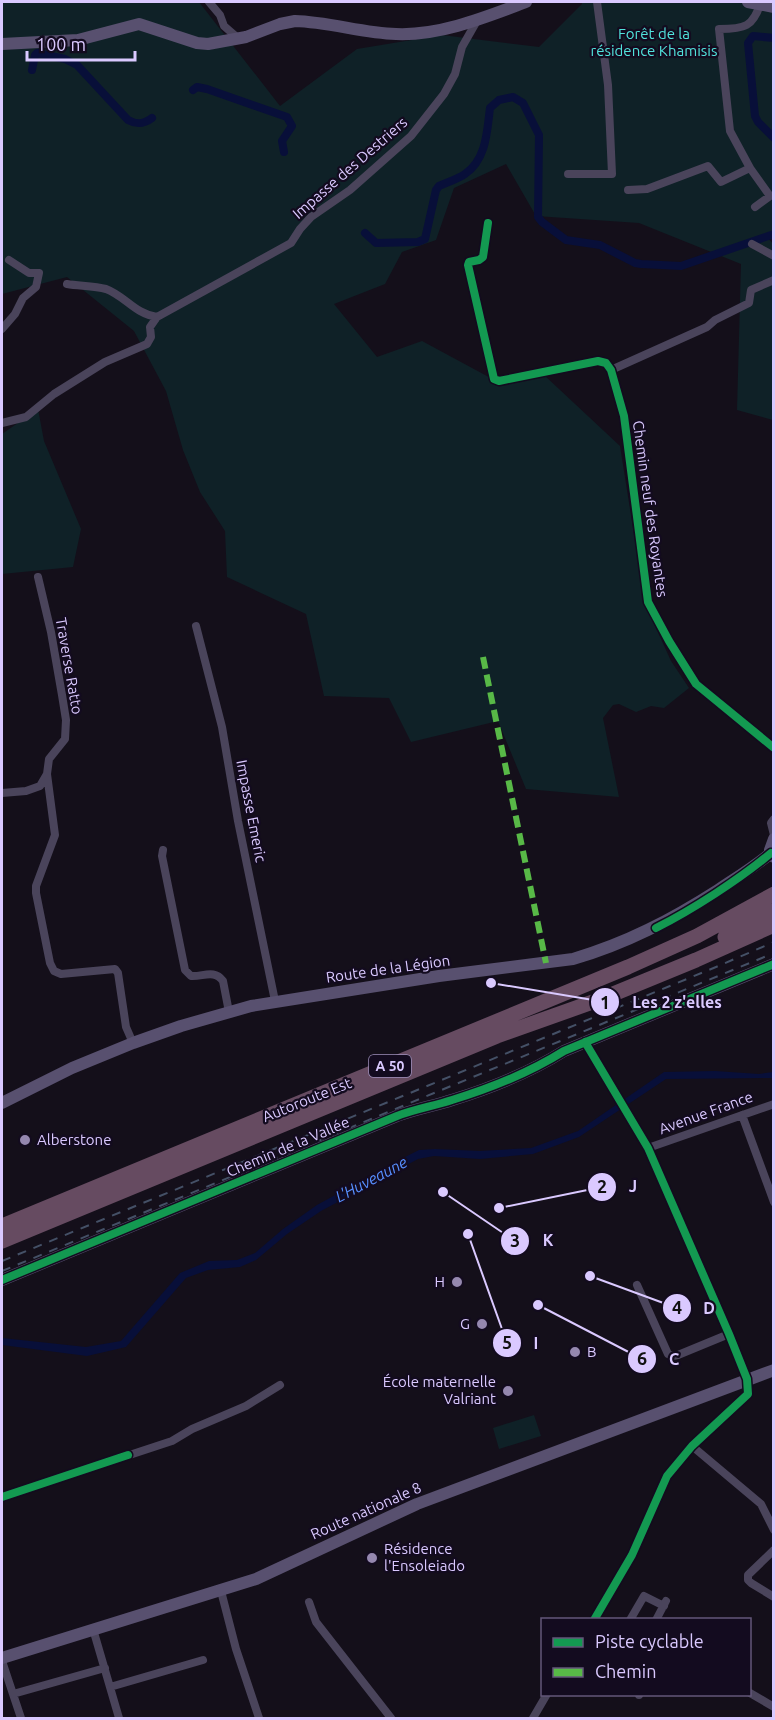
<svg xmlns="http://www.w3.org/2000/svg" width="775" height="1720" font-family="Ubuntu,sans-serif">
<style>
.green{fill:#0f2127}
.water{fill:#080f39}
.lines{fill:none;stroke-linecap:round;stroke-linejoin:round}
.canal{stroke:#080f39;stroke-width:8}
.street{stroke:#4a445b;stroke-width:8}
.secondary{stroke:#58506f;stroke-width:12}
.highway{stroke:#664b61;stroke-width:15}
.rail{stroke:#445066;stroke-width:2;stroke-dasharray:9 8;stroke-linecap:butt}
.quiet{stroke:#58b947;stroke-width:6;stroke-dasharray:12 6;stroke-linecap:butt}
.cycleway-casing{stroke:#130b1f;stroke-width:11}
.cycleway{stroke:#139951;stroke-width:8}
.poi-dot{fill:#9588af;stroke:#130b1f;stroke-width:2}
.labels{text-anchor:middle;stroke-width:4.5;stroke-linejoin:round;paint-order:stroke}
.shield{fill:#130b1f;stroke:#9e90bc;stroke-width:1.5}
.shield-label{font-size:14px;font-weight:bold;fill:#dac9ff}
.park-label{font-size:15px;fill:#51e3dc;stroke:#130b1f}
.street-label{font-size:15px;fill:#dac9ff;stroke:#130b1f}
.poi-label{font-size:15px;fill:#dac9ff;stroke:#130b1f;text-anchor:start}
.water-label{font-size:16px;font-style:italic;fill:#578fff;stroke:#130b1f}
.leader{fill:none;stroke:#dac9ff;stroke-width:2}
.callout-dot{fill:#dac9ff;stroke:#130b1f;stroke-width:2}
.mark-label{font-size:18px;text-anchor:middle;font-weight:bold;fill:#111}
.callout-label{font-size:16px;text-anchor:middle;font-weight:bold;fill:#dac9ff;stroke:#130b1f;stroke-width:4.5;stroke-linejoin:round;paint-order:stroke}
</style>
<rect width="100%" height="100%" fill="#140f1a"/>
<path class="green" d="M2,2h197l81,104 77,-57 85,-14 97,12 43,-43v-2h191l1,225 -6,11 6,7 -1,175 -36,-10 4,-146 -102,-41 -103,-7 -30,-52 -52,24 -18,52 -34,12 -17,32 -51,20 43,53 45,-16 76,41 46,-7 76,71 25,158 26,57 18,27 -25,20 -13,-2 -15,6 -17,-8 -6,1 -10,13 16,79 -93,-8 -28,-68 -87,21 -22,-44 -65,-2 -18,-82 -79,-37 -2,-46 -25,-39 -17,-42 -17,-59 -32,-60 -67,-54 -65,17z
M38,409l6,32 37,88 -8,38 -71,7v-140z
M534,1415l7,21 -42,13 -6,-21z"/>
<path class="water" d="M715,1071l44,3 14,-2v6l-107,1 -87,58 -46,17 -53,5 -46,-3 -16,3 -97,52 -34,23 -31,26 -16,7 -32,3 -22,8 -60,69 -39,9 -85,-11v-7l84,9 35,-6 59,-68 29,-12 28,-1 18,-7 28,-24 34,-24 88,-48 14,-7 16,-1 45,2 51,-3 47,-17 86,-59z"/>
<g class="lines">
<path class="canal" d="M774,38l-21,-2 -5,7 7,73 3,6 16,16
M32,70l3,-15 2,-2 28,6 12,6 51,55c9,5 16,4 24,-2
M193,90l4,-3 10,2 80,28 5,9 -10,15 2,11
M365,233l11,10 42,-1 7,-3 11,-49 3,-4c9,-4 19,-7 26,-12 22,-15 22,-44 25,-66l9,-8 14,-3 10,6 16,32 -1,82 4,5 24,18 34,5 35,18 6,1 40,2 93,-32"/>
<path class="street" d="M209,2l11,13 4,11 15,13
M750,168l20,28 -15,11
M568,174h44l-4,-89 -11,-83
M628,190l19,-1 61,-23 13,16 29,-14 -20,-37 -11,-102c26,0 34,-2 42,-27
M488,223l-5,34 -4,3 -10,2 -1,3 26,114 5,2 99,-20 8,2 5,7 13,46 24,186 21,39 27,43 78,64
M752,244l22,12
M67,284c12,2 27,2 39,5 19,7 29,25 51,28
M2,329l13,-15 8,-16 13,-11 3,-14h-10l-20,-13
M611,370l96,-43 8,-7 34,-17 2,-13 23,-10
M2,423l24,-6 28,-23 51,-32 42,-18 4,-7 -1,-10 7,-10 134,-74 9,-14 11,-12 39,-27 61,-54 33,-42 11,-20 7,-27 16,-28
M196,626l26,101 16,94 37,180
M47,774l8,61 -19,51v7l14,70 4,8 7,3 54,-5 3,4 8,54 7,16
M2,793l24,-2 14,-5 7,-12 2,-15 16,-20 1,-19 -4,-25 -11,-63 -13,-55
M774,819l-3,4 3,12
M163,850l-1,6 23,114 6,6c12,1 23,-7 32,5l6,31
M585,1042l63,106 81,186 18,45 1,15 -56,52 -25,30 -35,79 -38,65
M742,1115l32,87
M648,1148l126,-44
M637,1285l31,69 5,2 5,-1 51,-21
M692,1446l69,58 13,26
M2,1497l170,-56 20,-12 54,-23 34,-21
M774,1550l-26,25v5l3,3 23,14
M221,1591l15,58 23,69
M309,1602l7,20 75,96
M630,1620l14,-24 20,10
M656,1620l10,-19
M93,1629l26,89
M2,1661l19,57
M110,1687l93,-27
M750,1693l24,14
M13,1694l92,-26
M639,1694v1
M533,1718l14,-24"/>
<path class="secondary" d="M748,2l26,5
M2,44l76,-4 61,-16 58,19 11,1 38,-7 34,-13 15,-3c34,1 68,12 101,13 44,2 90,-17 130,-32
M774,839l-4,11 4,7
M2,1103l70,-35 61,-25 48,-17 70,-20 188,-30 134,-17c54,-16 98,-39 145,-69 18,-12 36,-23 53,-37
M2,1280l395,-164c18,-7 37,-10 55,-16 39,-12 77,-27 112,-49l210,-87
M2,1658l254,-79 161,-75 357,-134"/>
<path class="highway" d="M725,937l49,-26
M2,1226l626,-259 69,-31 77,-42
M2,1241l495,-205 104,-37 95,-39 78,-35"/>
<path class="rail" d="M2,1261l714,-294 58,-25
M2,1271l772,-318"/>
<path class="quiet" d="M483,657l63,306"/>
<defs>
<path id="cycleway" d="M488,223l-5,34 -4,3 -10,2 -1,3 26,114 5,2 99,-20 8,2 5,7 13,46 24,186 21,39 27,43 78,64
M656,928c36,-18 84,-49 115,-75
M585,1042l63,106 81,186 18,45 1,15 -56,52 -25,30 -35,79 -38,65
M2,1280l395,-164c18,-7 37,-10 55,-16 39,-12 77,-27 112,-49l210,-87
M2,1497l126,-42"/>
</defs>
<use href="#cycleway" class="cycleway-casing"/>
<use href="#cycleway" class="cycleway"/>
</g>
<g class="poi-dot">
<circle cx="25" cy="1140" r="6"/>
<circle cx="457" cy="1282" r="6"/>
<circle cx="482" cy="1324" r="6"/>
<circle cx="575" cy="1352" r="6"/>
<circle cx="508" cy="1391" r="6"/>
<circle cx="372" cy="1558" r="6"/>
</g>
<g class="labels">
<rect class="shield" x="369" y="1055" width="42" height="22" rx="4.5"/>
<g class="shield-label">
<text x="390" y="1071">A 50</text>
</g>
<g class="park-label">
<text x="654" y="39">Forêt de la<tspan x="654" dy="17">résidence Khamisis</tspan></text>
</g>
<g class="street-label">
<text transform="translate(350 168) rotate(-41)" y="5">Impasse des Destriers</text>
<text transform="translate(650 509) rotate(82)" y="5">Chemin neuf des Royantes</text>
<text transform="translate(69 666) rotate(80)" y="5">Traverse Ratto</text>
<text transform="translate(251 811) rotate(79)" y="5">Impasse Emeric</text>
<text transform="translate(388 969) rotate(-8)" y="5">Route de la Légion</text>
<text transform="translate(307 1100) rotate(-22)" y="5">Autoroute Est</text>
<text transform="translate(706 1113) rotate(-20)" y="5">Avenue France</text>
<text transform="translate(288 1147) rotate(-23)" y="5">Chemin de la Vallée</text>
<text transform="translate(366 1511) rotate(-24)" y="5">Route nationale 8</text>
</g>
<g class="poi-label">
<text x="37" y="1145">Alberstone</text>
<text x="445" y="1287" text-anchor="end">H</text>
<text x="470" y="1329" text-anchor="end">G</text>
<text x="587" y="1357">B</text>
<text x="496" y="1387" text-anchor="end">École maternelle<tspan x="496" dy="17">Valriant</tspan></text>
<text x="384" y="1554">Résidence<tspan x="384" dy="17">l'Ensoleiado</tspan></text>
</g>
<g class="water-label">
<text transform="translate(371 1179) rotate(-28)" y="6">L'Huveaune</text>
</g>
</g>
<path class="leader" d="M491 983L605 1002M499 1208L602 1187M443 1192L515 1241M590 1276L677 1308M468 1234L507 1343M538 1305L642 1359"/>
<g class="callout-dot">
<circle cx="491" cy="983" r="6"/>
<circle cx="499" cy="1208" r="6"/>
<circle cx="443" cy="1192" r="6"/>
<circle cx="590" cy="1276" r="6"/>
<circle cx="468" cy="1234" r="6"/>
<circle cx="538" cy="1305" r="6"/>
<circle cx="605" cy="1002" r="15"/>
<circle cx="602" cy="1187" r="15"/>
<circle cx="515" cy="1241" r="15"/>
<circle cx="677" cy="1308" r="15"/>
<circle cx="507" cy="1343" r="15"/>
<circle cx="642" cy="1359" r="15"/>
</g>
<g class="mark-label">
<text x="605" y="1009">1</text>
<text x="602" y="1193">2</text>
<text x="515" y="1247">3</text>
<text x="677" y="1314">4</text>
<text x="507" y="1349">5</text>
<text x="642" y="1365">6</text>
</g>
<g class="callout-label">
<text x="677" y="1008">Les 2 z'elles</text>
<text x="633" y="1192">J</text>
<text x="548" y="1246">K</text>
<text x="709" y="1314">D</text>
<text x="536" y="1349">I</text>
<text x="674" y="1365">C</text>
</g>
<rect width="775" height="1720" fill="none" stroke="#dac9ff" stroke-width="6"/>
<rect x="541" y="1618" width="210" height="78" fill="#130b1f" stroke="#635779" stroke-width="1.5"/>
<rect x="553" y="1638" width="30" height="9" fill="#139951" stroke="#635779" stroke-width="1.5"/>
<text x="595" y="1648" font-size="18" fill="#dac9ff">Piste cyclable</text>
<rect x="553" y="1668" width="30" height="9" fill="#58b947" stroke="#635779" stroke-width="1.5"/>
<text x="595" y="1678" font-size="18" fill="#dac9ff">Chemin</text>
<path d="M27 51v9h108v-9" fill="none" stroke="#dac9ff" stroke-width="3"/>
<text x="36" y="51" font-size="18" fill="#dac9ff" stroke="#130b1f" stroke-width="4.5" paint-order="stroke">100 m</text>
</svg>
